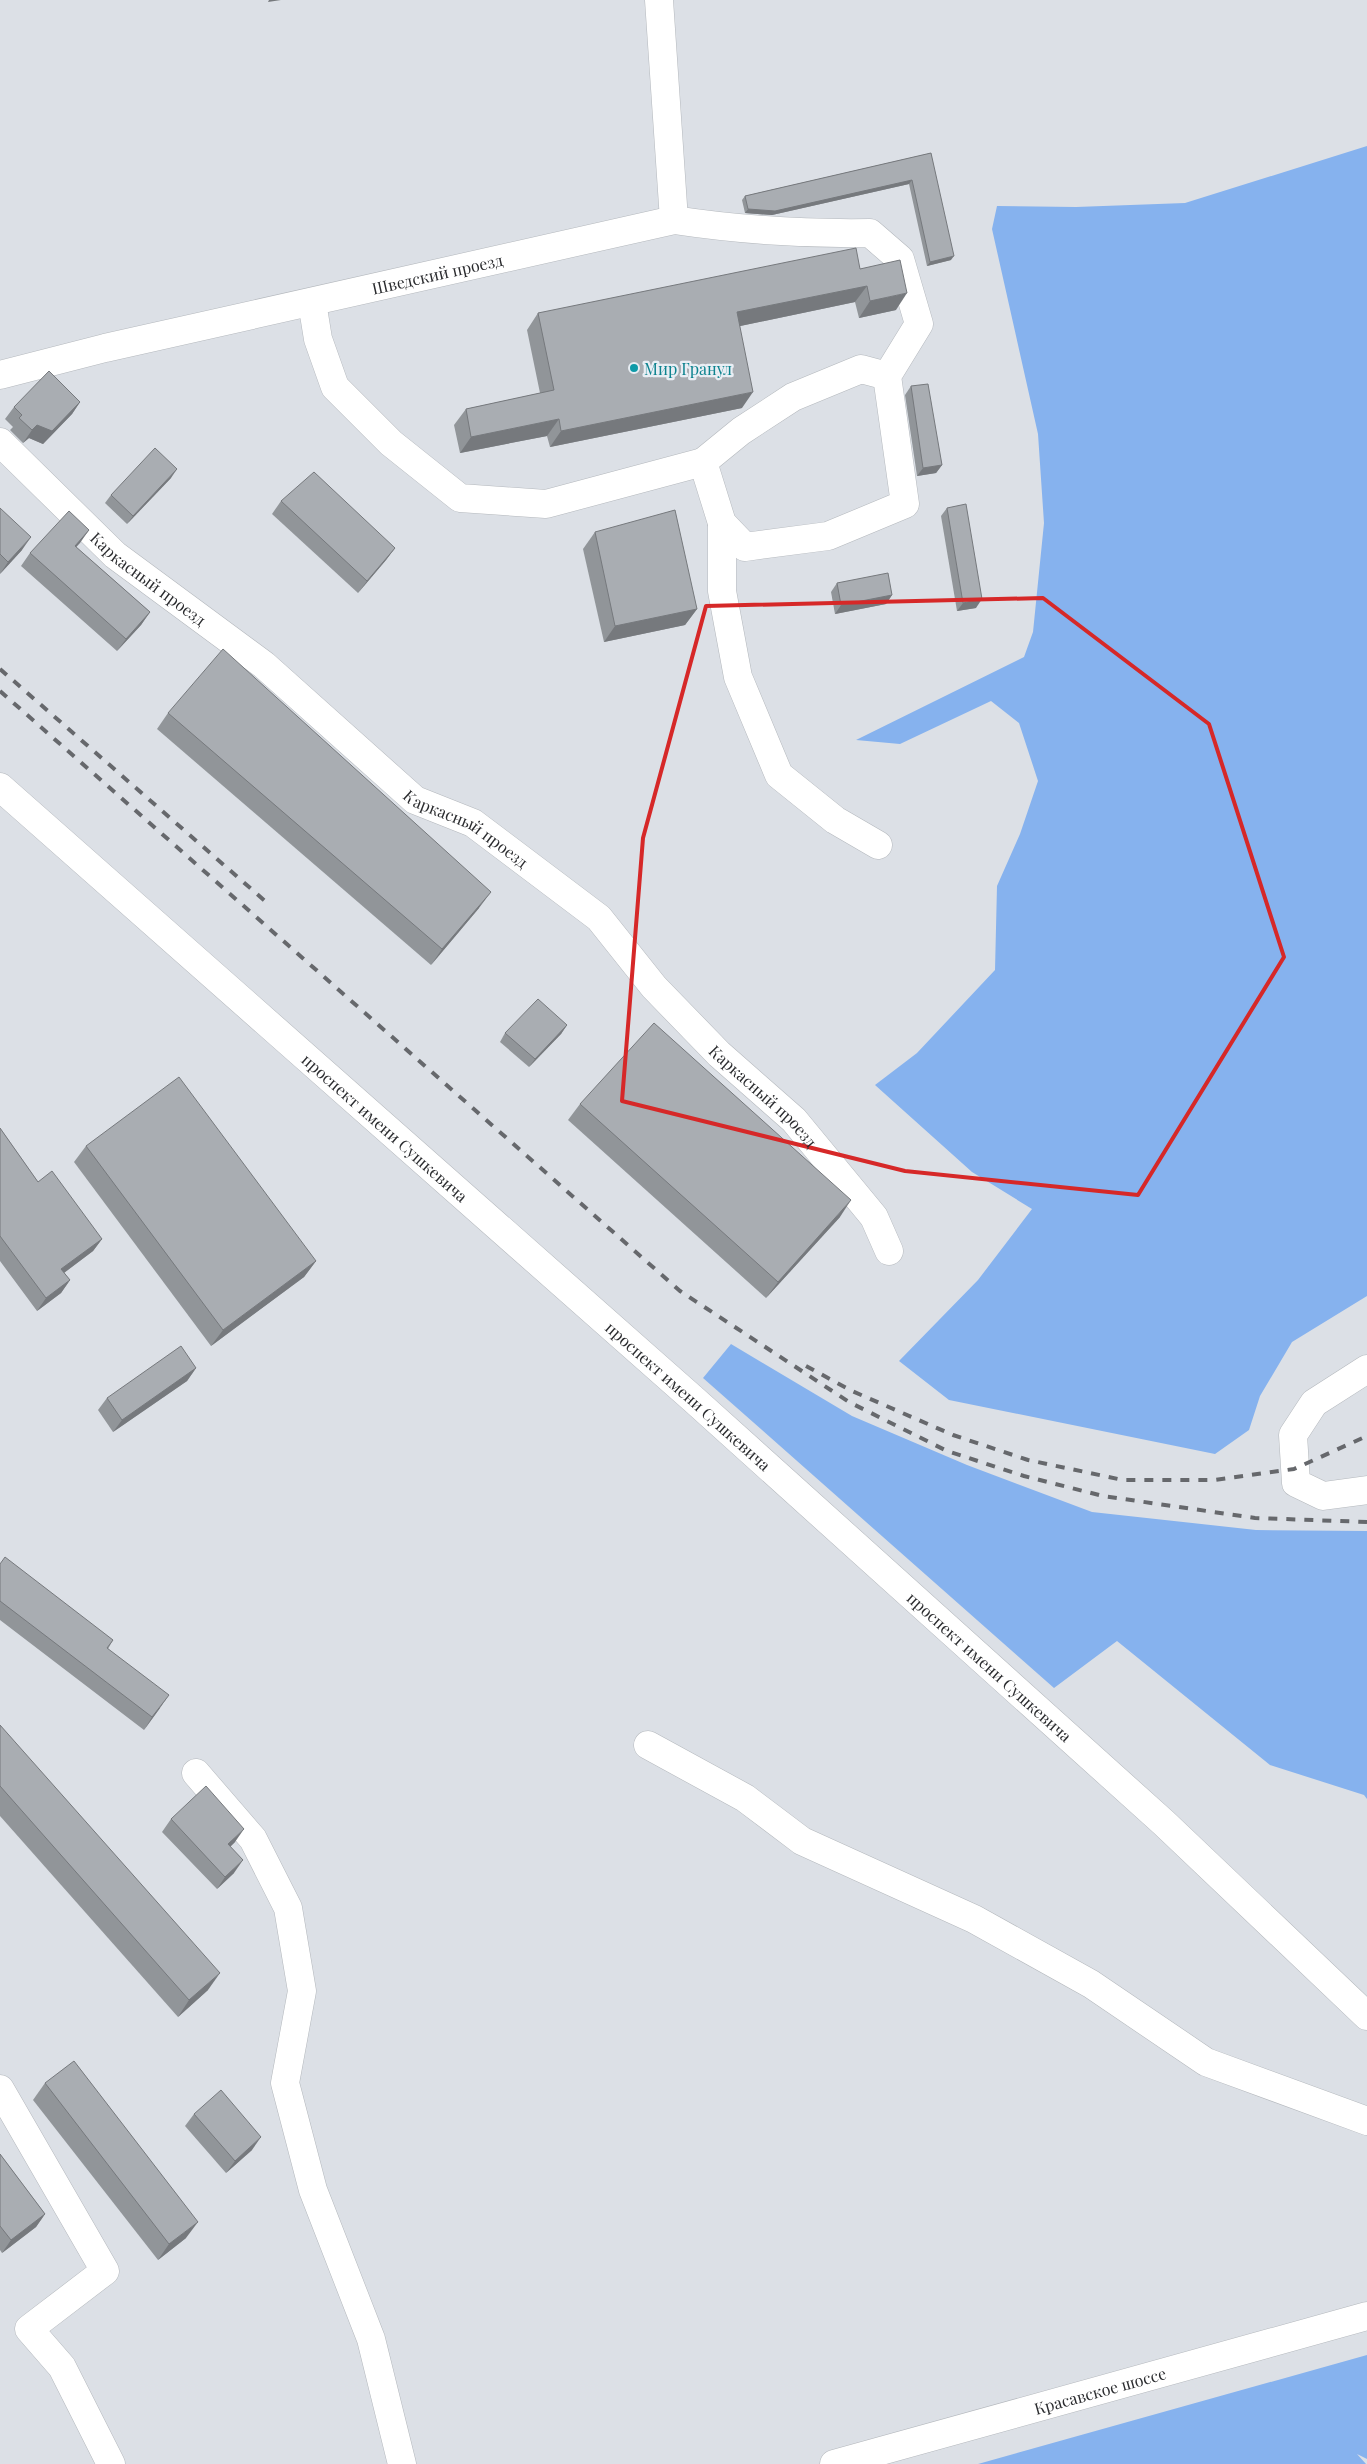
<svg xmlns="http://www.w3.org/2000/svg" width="1367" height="2464" font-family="'Playfair Display',serif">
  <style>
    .green { fill: #86b2ee }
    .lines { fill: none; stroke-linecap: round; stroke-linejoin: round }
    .minor-casing { stroke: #b4b8bd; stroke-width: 29 }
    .minor { stroke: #fff; stroke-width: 28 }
    .rail { stroke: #66686c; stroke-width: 4; stroke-dasharray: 9 9; stroke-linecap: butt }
    .wall { fill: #919599 }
    .shaded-wall { fill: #76797d }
    .building { fill: #a9adb2; stroke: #76797d }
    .marked { fill: none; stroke: #d62828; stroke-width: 4; stroke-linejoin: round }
    .culture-dot { fill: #0f9aa8; stroke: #e9eef4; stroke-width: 2 }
    .labels { text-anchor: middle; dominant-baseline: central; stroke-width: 4.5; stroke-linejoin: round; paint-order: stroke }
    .street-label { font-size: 16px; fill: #2b2c2f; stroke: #e9eef4 }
    .culture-label { font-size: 16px; fill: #0d838f; stroke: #e9eef4; text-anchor: start }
  </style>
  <rect width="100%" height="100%" fill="#dce0e6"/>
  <g class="green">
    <polygon points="1367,146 1367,1296 1292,1342 1260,1396 1249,1430 1215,1454 949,1400 899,1361 978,1280 1032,1209 972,1172 875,1085 917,1053 995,970 997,886 1020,834 1038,781 1019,723 991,701 900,744 856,740 1024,657 1033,632 1044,523 1038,434 992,229 997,206 1076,207 1185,203"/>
    <polygon points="731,1344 852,1416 967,1465 1092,1512 1256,1530 1367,1531 1367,1799 1364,1795 1270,1765 1117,1641 1054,1688 703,1378"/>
    <polygon points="1367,2355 1367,2459 1357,2454 1366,2464 978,2464"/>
  </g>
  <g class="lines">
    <defs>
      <g id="minor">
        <path d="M312,302L318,339L335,387L391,443L460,498L546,504L703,462L722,523L745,547L828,536L905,504L887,376L919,324L900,259L870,233C804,234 740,230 674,220"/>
        <path id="s1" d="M0,375L105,348L674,220L659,0"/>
        <path id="s2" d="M0,442L115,555L264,665L415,800L473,823L599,918L654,987L719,1054L794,1120L874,1217L889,1251"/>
        <polyline points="703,462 741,431 793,397 861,369 887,376"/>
        <polyline points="722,523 722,591 738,677 779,775 835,820 878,845"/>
        <path id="s3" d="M0,787L692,1398L1164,1823L1367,2016"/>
        <polyline points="1367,1369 1314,1403 1293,1435 1296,1483 1323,1496 1367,1490"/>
        <polyline points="648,1745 745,1798 802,1841 974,1919 1091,1984 1206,2062 1367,2121"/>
        <polyline points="196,1773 253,1839 288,1908 302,1991 285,2083 313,2190 371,2339 402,2464"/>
        <polyline points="0,2089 105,2271 29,2329 62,2367 111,2464"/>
        <path id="s4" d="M834,2464L1367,2316"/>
      </g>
    </defs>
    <use href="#minor" class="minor-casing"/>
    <use href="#minor" class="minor"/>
    <g class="rail">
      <polyline points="0,669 265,901"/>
      <polyline points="0,691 680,1291 849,1402 947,1451 1024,1476 1103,1496 1255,1518 1367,1522"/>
      <polyline points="806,1366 852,1391 953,1435 1028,1460 1123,1480 1214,1480 1294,1469 1367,1436"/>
    </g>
  </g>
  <g class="wall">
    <polygon points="931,153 951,260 927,266 909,184 772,215 745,213 742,200 745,196"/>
    <polygon points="860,269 896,310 859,318 855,302 740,326 742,408 550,447 547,436 460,453 454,425 466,409 540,393 527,330 538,313"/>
    <polygon points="911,386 942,465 936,473 917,476 905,395"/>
    <polygon points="80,402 72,414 43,444 29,438 23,443 10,430 13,427 5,419 14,407"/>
    <polygon points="171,478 127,524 105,503 111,495"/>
    <polygon points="281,501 395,548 386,560 358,593 272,514"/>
    <polygon points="0,508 22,550 0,574"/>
    <polygon points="947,508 976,608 957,611 941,516"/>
    <polygon points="89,530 76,547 150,612 141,625 117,651 21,566 30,553"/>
    <polygon points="595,532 697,609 685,625 604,642 583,549"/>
    <polygon points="837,583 892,595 886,604 835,614 831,592"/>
    <polygon points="168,713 479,908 431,965 157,729"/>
    <polygon points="567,1025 561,1034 529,1067 500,1042 505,1033"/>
    <polygon points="580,1104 840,1217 766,1298 568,1120"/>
    <polygon points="0,1128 38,1182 102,1239 93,1251 64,1273 70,1280 61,1293 37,1311 0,1261"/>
    <polygon points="86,1146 316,1261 304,1277 211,1346 74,1162"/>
    <polygon points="196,1368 187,1381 113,1432 98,1410 107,1398"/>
    <polygon points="0,1564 113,1640 108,1649 160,1708 144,1730 0,1620"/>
    <polygon points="0,1725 208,1990 178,2017 0,1816"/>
    <polygon points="171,1819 235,1842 230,1847 234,1873 217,1889 162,1832"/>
    <polygon points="45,2083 186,2238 158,2260 33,2100"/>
    <polygon points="194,2114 252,2150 226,2173 185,2126"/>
    <polygon points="0,2154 45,2214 36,2227 2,2253 0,2250"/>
  </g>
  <g class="shaded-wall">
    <polygon points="269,0 281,0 268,2"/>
    <polygon points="912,180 909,184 772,215 745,213 748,209"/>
    <polygon points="954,256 951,260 927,266 930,262"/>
    <polygon points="867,286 855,302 726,329 737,312"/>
    <polygon points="907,293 896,310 859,318 870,301"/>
    <polygon points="753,392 742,408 550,447 561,431"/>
    <polygon points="80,402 72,414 43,444 29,438 23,443 32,430 37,425"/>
    <polygon points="559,419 547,436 460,453 471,437"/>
    <polygon points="942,465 936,473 917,476 923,468"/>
    <polygon points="177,469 171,478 127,524 133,516"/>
    <polygon points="89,530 80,543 66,558 75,546"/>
    <polygon points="31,537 22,550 0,574 8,562"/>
    <polygon points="395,548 386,560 358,593 367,581"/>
    <polygon points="892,595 886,604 835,614 841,605"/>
    <polygon points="982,599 976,608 957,611 963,603"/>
    <polygon points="697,609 685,625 604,642 615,626"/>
    <polygon points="150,612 141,625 117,651 126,639"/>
    <polygon points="491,892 479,908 431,965 442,949"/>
    <polygon points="567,1025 561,1034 529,1067 535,1059"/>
    <polygon points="851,1200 840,1217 766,1298 778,1282"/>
    <polygon points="102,1239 93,1251 53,1281 61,1269"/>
    <polygon points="316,1261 304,1277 211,1346 223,1330"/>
    <polygon points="70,1280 61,1293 37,1311 46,1298"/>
    <polygon points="196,1368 187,1381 113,1432 122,1420"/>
    <polygon points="169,1695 160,1708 144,1730 152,1717"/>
    <polygon points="244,1829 235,1842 219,1857 228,1844"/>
    <polygon points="243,1860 234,1873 217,1889 225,1877"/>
    <polygon points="220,1973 208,1990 178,2017 189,2000"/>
    <polygon points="261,2137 252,2150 226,2173 235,2161"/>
    <polygon points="45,2214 36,2227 2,2253 11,2240"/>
    <polygon points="198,2222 186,2238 158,2260 169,2244"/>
  </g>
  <g class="building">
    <polygon points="931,153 954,256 930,262 912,180 775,211 748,209 745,196"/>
    <polygon points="856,248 860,269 900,260 907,293 870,301 867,286 737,312 753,392 561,431 559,419 471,437 466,409 554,390 538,313"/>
    <polygon points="49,371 80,402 52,431 37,425 32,430 19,418 22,415 14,407"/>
    <polygon points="928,384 942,465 923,468 911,386"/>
    <polygon points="155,448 177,469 133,516 111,495"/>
    <polygon points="314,472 395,548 367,581 281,501"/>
    <polygon points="966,504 982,599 963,603 947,508"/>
    <polygon points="0,508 31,537 8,562 0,554"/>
    <polygon points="675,510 697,609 615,626 595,532"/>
    <polygon points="69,511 89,530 75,546 150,612 126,639 30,553"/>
    <polygon points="888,573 892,595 841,605 837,583"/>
    <polygon points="223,649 491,892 442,949 168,713"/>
    <polygon points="538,999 567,1025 535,1059 505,1033"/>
    <polygon points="654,1023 851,1200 778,1282 580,1104"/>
    <polygon points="179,1077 316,1261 223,1330 86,1146"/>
    <polygon points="0,1128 38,1182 52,1171 102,1239 61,1269 70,1280 46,1298 0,1236"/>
    <polygon points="181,1346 196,1368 122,1420 107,1398"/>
    <polygon points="5,1557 113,1640 107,1648 169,1695 152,1717 0,1601 0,1564"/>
    <polygon points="0,1725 220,1973 189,2000 0,1786"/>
    <polygon points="206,1786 244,1829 228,1844 243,1860 225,1877 171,1819"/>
    <polygon points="74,2061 198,2222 169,2244 45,2083"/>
    <polygon points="221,2090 261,2137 235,2161 194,2114"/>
    <polygon points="0,2154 45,2214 11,2240 0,2226"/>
  </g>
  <path class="marked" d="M1043,598L1209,724L1284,957L1138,1195L905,1171L622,1101L643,838L706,606Z"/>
  <circle class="culture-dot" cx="634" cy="368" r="5"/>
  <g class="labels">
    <g class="street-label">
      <text stroke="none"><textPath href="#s1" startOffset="449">Шведский проезд</textPath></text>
      <text stroke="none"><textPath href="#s2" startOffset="202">Каркасный проезд</textPath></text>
      <text stroke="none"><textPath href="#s2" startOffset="608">Каркасный проезд</textPath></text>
      <text stroke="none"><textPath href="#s2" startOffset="1012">Каркасный проезд</textPath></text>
      <text stroke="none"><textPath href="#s3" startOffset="514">проспект имени Сушкевича</textPath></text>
      <text stroke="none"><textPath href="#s3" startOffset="919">проспект имени Сушкевича</textPath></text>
      <text stroke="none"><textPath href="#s3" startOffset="1324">проспект имени Сушкевича</textPath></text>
      <text stroke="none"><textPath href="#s4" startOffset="276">Красавское шоссе</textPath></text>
    </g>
    <g class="culture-label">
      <text x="644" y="368">Мир Гранул</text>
    </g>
  </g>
</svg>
